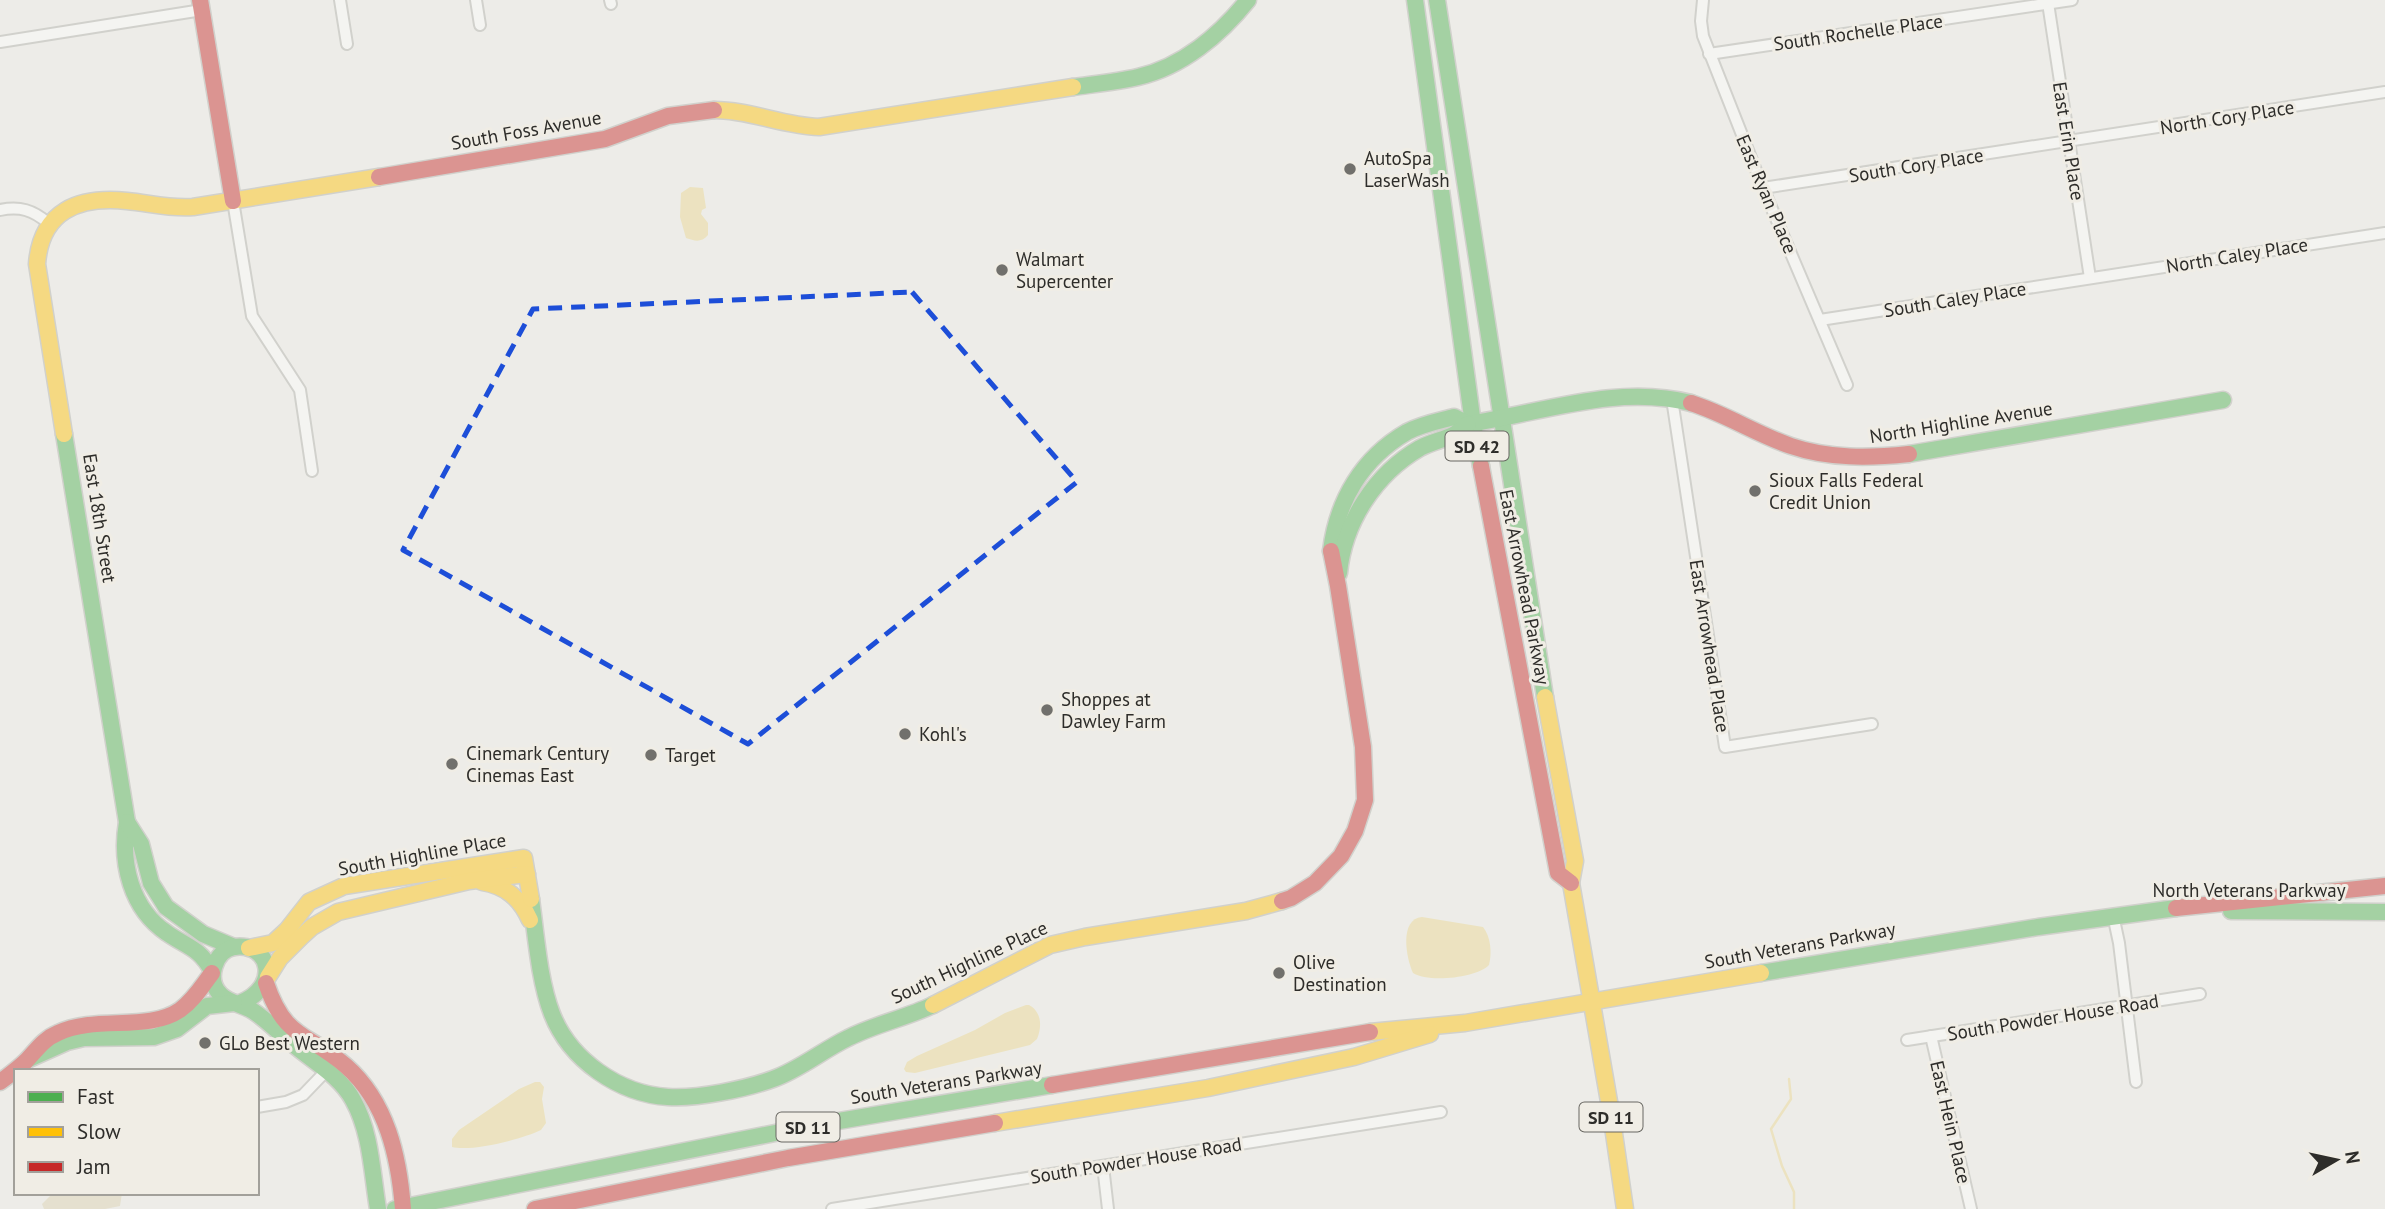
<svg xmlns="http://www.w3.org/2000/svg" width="2385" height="1209" font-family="'PT Sans',sans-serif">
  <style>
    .green { fill: #dbd1b2 }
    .water { fill: #ead690 }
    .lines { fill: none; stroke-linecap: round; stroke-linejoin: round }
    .stream { stroke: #ead690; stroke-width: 2.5 }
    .street-casing { stroke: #b0afac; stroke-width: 14 }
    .fast-casing { stroke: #b0afac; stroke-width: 19 }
    .slow-casing { stroke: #b0afac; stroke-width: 19 }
    .jam-casing { stroke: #b0afac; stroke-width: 19 }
    .street { stroke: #fcfcfc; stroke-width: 10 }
    .fast { stroke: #4caf50; stroke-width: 16 }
    .slow { stroke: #ffc107; stroke-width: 16 }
    .jam { stroke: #c62828; stroke-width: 16 }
    .marked { fill: none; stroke: #1d4ed8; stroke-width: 5; stroke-dasharray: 14 9; stroke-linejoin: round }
    .poi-dot { fill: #71706c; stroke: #f0ede5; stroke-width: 2.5 }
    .labels { text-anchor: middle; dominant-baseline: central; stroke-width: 6; stroke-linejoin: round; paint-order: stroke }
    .shield { fill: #f0ede5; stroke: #686762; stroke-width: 2 }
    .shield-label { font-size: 18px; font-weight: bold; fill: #2e2d2a }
    .street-label { font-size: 19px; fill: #2e2d2a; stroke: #f0ede5 }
    .poi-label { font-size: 19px; fill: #2e2d2a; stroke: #f0ede5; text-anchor: start }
  </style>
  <rect width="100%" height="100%" fill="#edece8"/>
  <polygon class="green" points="53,1193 122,1193 120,1206 105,1209 44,1209 42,1204"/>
  <g class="water">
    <path d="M690,187L703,188L706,208L702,210L701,214L708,223V235C701,243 695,241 686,238L680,217L681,193Z"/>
    <path d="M1422,917L1483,927C1491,937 1492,953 1489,965C1477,978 1428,983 1413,973C1406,958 1399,919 1422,917Z"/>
    <path d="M1026,1005H1029C1042,1012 1042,1027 1037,1039L1030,1045L915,1073L906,1072L904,1069L907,1062L917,1056L975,1030L1005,1013Z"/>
    <path d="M535,1082H540L544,1087L542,1099L546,1123L541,1130C523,1139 471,1152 452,1147V1139L459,1130L519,1089Z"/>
  </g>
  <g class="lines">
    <polyline class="stream" points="1789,1079 1791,1099 1771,1129 1782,1166 1794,1192 1794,1209"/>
    <defs>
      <g id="street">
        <polyline points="340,0 347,44"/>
        <polyline points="476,0 480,25"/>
        <polyline points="610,0 611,4"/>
        <polyline points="1703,0 1701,21 1703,36 1763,188 1847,385"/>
        <polyline points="2048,3 2090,278"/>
        <polyline points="0,42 202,10"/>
        <polyline points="1709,54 2072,0"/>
        <polyline points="1763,188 2385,92"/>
        <polyline points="233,201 252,316 300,390 312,471"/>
        <path d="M0,210C20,206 33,210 48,223"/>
        <polyline points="1820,320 2385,233"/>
        <polyline points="1672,399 1725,747 1872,724"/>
        <polyline points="2113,915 2119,943 2136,1082"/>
        <polyline points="1931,1036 1971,1209"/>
        <polyline points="1907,1040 2200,994"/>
        <polyline points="257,1107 286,1102 303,1095 327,1070"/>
        <polyline points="1103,1166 1108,1209"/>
        <polyline points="832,1209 1441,1112"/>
      </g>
      <g id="fast">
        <polyline points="1415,0 1473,424 1481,466"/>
        <polyline points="1437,0 1545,697"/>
        <path d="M1073,87C1095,84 1117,82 1138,77C1182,67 1220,35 1248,0"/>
        <path d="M64,434L127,822C120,863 131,909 167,933C187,947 200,948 212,971"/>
        <polyline points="1909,454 2223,400"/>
        <path d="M1331,551C1337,501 1362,458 1407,432C1422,424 1439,421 1454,417L1468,424C1541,413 1617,384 1691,403"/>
        <path d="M1339,573C1344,522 1375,474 1420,448C1437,439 1454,439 1468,424"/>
        <polyline points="127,822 141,844 151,883 166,907 203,934 234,947"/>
        <path d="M531,899C536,935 539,980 552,1014C570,1060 619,1094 668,1097C697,1099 746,1089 773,1079C799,1070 823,1050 848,1038C875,1024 906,1018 933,1005"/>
        <polyline points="2231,911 2385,912"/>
        <polyline points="1761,973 2038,927 2176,908"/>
        <path d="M240,1003C281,987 271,942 234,947C214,951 206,980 220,994C228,1003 242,1004 253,1011C268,1021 280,1034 294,1045C314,1062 340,1076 353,1100C371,1132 372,1173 378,1209"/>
        <polyline points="29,1059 67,1042 84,1038 154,1037 177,1029 207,1006 234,1003"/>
        <polyline points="395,1209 815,1125 1052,1085"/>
      </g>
      <g id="slow">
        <path d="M714,110C750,110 783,126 819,127L1073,87"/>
        <path d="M64,434L37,264C41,211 78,196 127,201C149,203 170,209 193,207L379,177"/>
        <polyline points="1545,697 1575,861 1571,883 1611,1113 1625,1209"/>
        <path d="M482,882C506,886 520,898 530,920"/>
        <polyline points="249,948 273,943 287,930 309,902 344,886 524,858 531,899"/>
        <polyline points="268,977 280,958 301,937 312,927 338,912 469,881 527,874"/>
        <polyline points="933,1005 1050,945 1085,937 1246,911 1282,901"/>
        <polyline points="1370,1032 1465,1023 1761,973"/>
        <polyline points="995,1123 1208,1088 1354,1057 1430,1034"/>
      </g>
      <g id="jam">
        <polyline points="200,0 233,201"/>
        <polyline points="379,177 605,139 668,116 714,110"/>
        <path d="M1691,403C1726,414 1756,434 1791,446C1829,459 1870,458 1909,454"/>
        <polyline points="1481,466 1558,873 1571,883"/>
        <polyline points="1282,901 1291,898 1315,883 1341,856 1355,831 1365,800 1363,747 1338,586 1331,551"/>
        <polyline points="2176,908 2385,886"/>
        <path d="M266,983C285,1040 307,1032 346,1066C387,1102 399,1157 403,1209"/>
        <path d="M0,1082C9,1075 18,1069 26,1061C36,1051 43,1039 58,1033C96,1015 148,1032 180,1010C194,1000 202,986 212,973"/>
        <polyline points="1052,1085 1370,1032"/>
        <polyline points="535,1209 788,1158 995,1123"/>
      </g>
    </defs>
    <use href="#street" class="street-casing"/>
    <use href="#fast" class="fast-casing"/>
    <use href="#slow" class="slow-casing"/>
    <use href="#jam" class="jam-casing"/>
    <use href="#street" class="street"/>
    <use href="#fast" class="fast"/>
    <use href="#slow" class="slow"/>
    <use href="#jam" class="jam"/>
  </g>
  <path d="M0 0H2385V1209H0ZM912,292L1077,482L748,744L403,550L533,309Z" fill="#edece8" fill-opacity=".55" fill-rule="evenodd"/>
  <path class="marked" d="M912,292L1077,482L748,744L403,550L533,309Z"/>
  <g class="poi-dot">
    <circle cx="1350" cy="169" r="7"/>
    <circle cx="1002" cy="270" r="7"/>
    <circle cx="1755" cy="491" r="7"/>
    <circle cx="1047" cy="710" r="7"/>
    <circle cx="905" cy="734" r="7"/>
    <circle cx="651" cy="755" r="7"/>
    <circle cx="452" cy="764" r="7"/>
    <circle cx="1279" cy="973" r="7"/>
    <circle cx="205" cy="1043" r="7"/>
  </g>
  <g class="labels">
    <g class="shield">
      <rect x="1445.5" y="431.5" width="63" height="29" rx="5"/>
      <rect x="1579.5" y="1102.5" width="63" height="29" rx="5"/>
      <rect x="776.5" y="1112.5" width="63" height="29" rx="5"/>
    </g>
    <g class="shield-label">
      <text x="1477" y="446">SD 42</text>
      <text x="1611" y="1117">SD 11</text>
      <text x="808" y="1127">SD 11</text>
    </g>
    <g class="street-label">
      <text transform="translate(1858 32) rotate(-8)">South Rochelle Place</text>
      <text transform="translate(2227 117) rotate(-9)">North Cory Place</text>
      <text transform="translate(526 130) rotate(-10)">South Foss Avenue</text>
      <text transform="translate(2069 141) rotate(81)">East Erin Place</text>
      <text transform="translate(1916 165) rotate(-9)">South Cory Place</text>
      <text transform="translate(1767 194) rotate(67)">East Ryan Place</text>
      <text transform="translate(2237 255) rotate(-9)">North Caley Place</text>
      <text transform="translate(1955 299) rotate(-9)">South Caley Place</text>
      <text transform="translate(1961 422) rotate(-9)">North Highline Avenue</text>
      <text transform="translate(100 518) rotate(81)">East 18th Street</text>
      <text transform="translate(1525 587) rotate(79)">East Arrowhead Parkway</text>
      <text transform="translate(1710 646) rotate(81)">East Arrowhead Place</text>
      <text transform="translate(422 854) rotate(-10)">South Highline Place</text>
      <text x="2249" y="890">North Veterans Parkway</text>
      <text transform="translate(1800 945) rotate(-10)">South Veterans Parkway</text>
      <text transform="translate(969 962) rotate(-25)">South Highline Place</text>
      <text transform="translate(2053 1017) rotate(-9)">South Powder House Road</text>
      <text transform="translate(946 1082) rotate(-9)">South Veterans Parkway</text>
      <text transform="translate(1951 1122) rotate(77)">East Hein Place</text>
      <text transform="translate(1136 1160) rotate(-9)">South Powder House Road</text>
    </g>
    <g class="poi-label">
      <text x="1364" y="158">AutoSpa<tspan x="1364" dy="22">LaserWash</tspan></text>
      <text x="1016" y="259">Walmart<tspan x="1016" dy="22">Supercenter</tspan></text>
      <text x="1769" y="480">Sioux Falls Federal<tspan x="1769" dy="22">Credit Union</tspan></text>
      <text x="1061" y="699">Shoppes at<tspan x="1061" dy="22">Dawley Farm</tspan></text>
      <text x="919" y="734">Kohl's</text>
      <text x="466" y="753">Cinemark Century<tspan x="466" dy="22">Cinemas East</tspan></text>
      <text x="665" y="755">Target</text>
      <text x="1293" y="962">Olive<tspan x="1293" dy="22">Destination</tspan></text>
      <text x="219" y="1043">GLo Best Western</text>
    </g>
  </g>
  <rect x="14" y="1069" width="245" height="126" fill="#f0ede5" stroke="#a2a09a" stroke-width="2"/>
  <rect x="28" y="1092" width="35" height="10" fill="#4caf50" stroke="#a2a09a" stroke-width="2"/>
  <text x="77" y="1104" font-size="21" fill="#2e2d2a">Fast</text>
  <rect x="28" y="1127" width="35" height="10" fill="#ffc107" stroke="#a2a09a" stroke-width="2"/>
  <text x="77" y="1139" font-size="21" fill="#2e2d2a">Slow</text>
  <rect x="28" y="1162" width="35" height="10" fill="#c62828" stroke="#a2a09a" stroke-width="2"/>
  <text x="77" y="1174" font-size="21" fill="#2e2d2a">Jam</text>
  <g transform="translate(2336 1160) rotate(81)" stroke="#f0ede5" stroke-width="5" paint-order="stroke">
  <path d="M0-5L12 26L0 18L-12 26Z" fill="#2e2d2a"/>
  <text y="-10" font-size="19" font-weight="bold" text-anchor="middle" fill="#2e2d2a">N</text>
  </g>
</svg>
